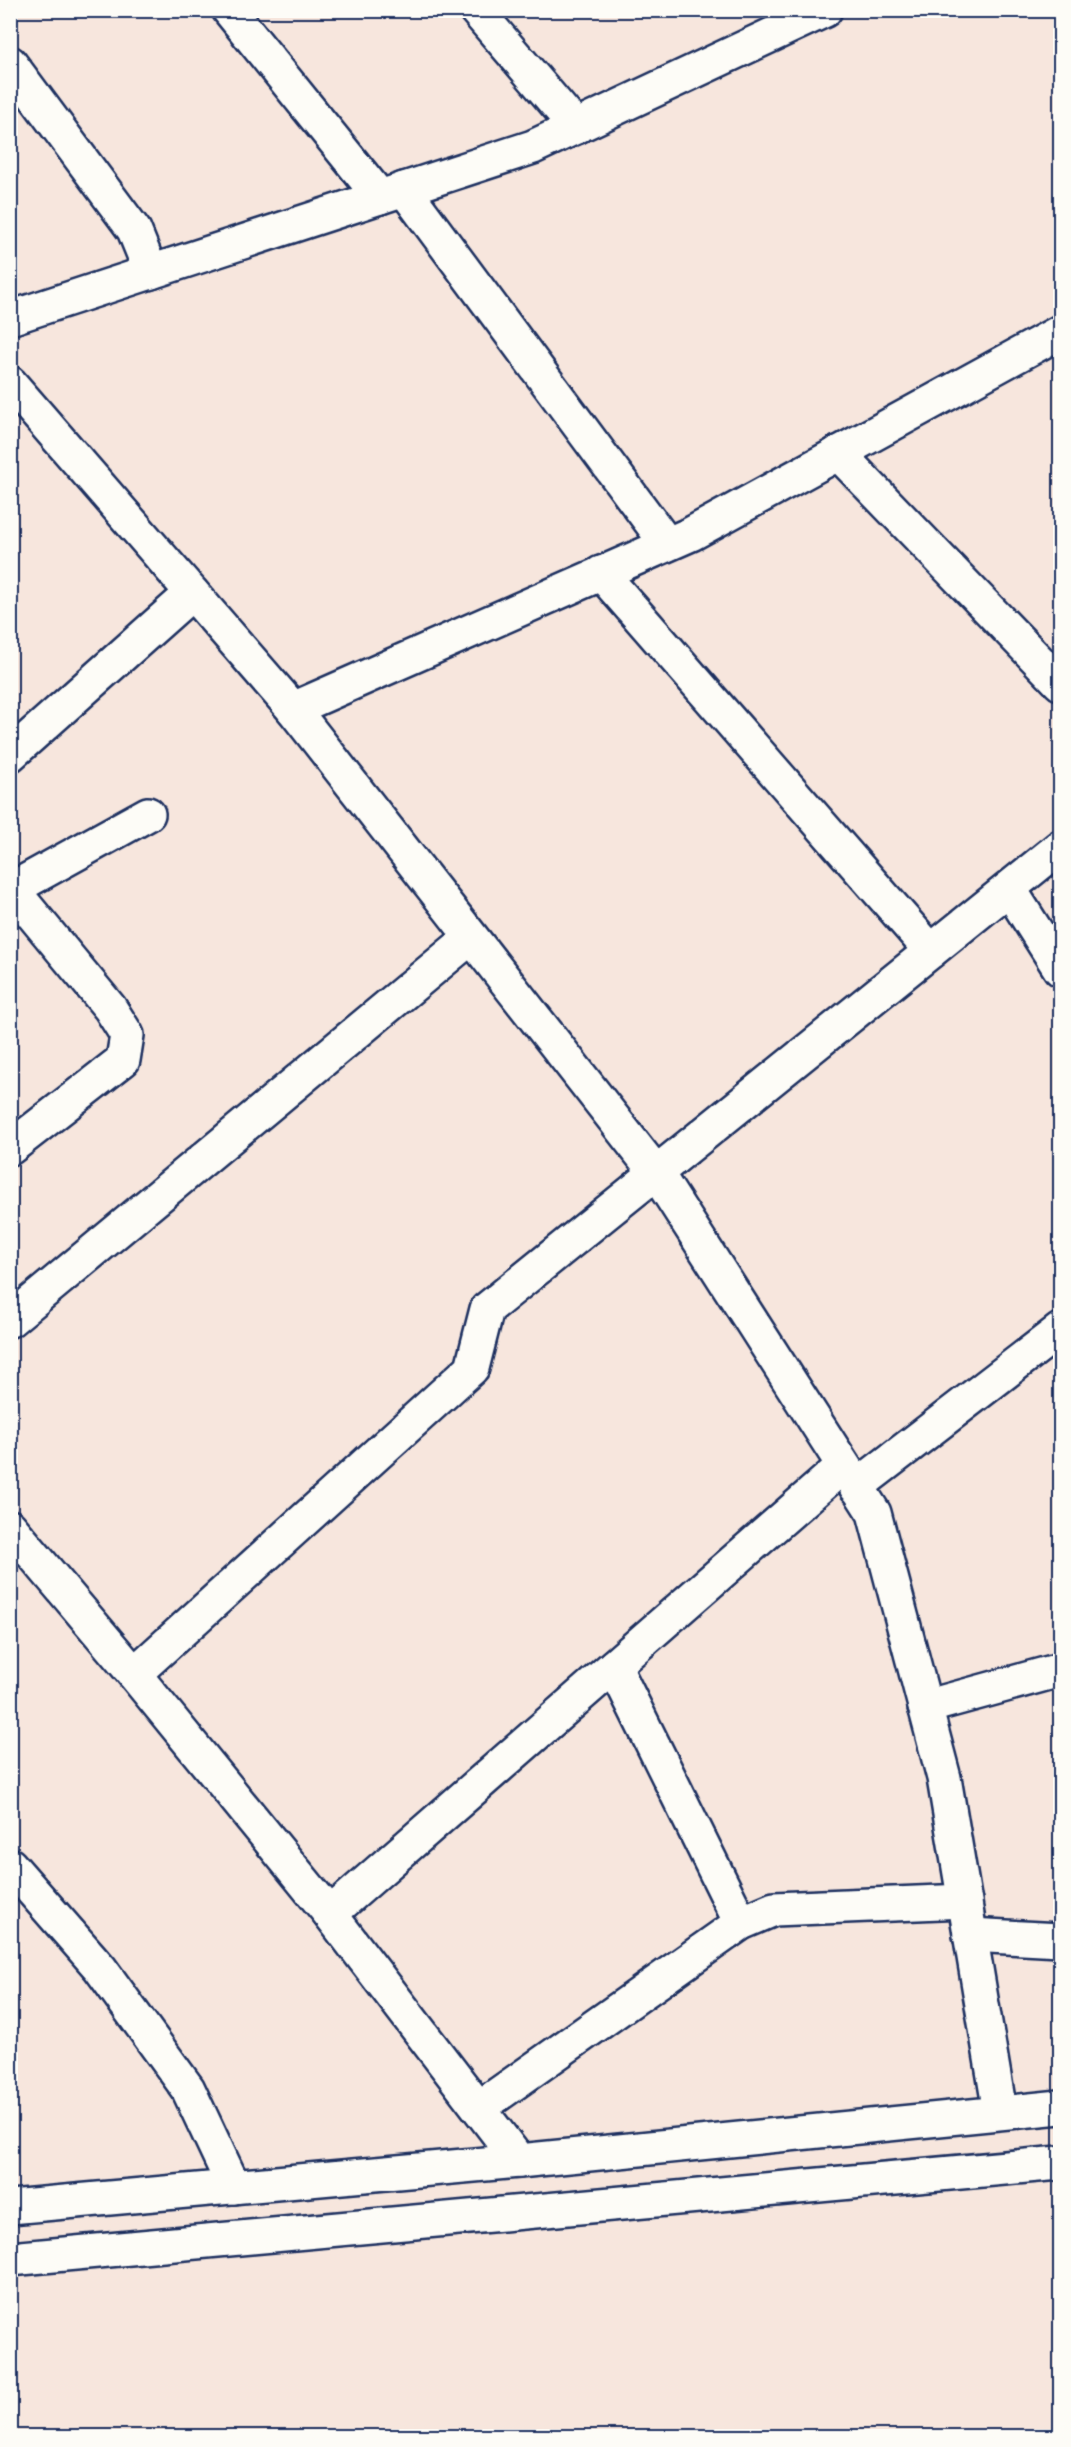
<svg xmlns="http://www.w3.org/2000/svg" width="1071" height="2447" font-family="Caveat,sans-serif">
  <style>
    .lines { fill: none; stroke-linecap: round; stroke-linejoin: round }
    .minor-casing { stroke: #1b2f5e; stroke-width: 38 }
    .minor { stroke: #fdfcf7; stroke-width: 33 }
  </style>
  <rect width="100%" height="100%" fill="#f7e6dd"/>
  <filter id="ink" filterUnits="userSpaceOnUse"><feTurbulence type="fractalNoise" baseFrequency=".0167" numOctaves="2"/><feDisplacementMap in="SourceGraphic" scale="12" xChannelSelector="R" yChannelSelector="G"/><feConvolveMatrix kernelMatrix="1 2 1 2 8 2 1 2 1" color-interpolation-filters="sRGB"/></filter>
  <g filter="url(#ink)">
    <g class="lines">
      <defs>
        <g id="minor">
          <polyline points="229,10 380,197"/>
          <polyline points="476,10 576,127"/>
          <polyline points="10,63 134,230 151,272"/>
          <polyline points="404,189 667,544"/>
          <polyline points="10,318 533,147 825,10"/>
          <polyline points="10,383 293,709 657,1174 874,1513 944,1778 1000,2112"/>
          <polyline points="838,453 1060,683"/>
          <polyline points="601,573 931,951"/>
          <polyline points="293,709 691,534 1060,332"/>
          <polyline points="10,755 192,593"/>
          <polyline points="10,887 110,1008 127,1035 123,1060 10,1148"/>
          <polyline points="12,889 148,814"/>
          <polyline points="1010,890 1060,969"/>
          <polyline points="10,1320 470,938"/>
          <polyline points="856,1487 1060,1330"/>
          <polyline points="10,1527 134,1674 330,1914 519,2161"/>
          <polyline points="614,1666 741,1923"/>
          <polyline points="134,1674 472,1368 487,1309 1060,847"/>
          <polyline points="925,1707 1060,1670"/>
          <polyline points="10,1865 100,1968 188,2089 234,2187"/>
          <polyline points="330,1914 843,1466"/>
          <polyline points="970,1935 1060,1940"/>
          <polyline points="479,2108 741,1923 774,1909 965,1901"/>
          <polyline points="10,2207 519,2161 1060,2107"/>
          <polyline points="10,2259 1060,2163"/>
        </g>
      </defs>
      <use href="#minor" class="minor-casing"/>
      <use href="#minor" class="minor"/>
    </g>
  </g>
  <rect width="1071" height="2447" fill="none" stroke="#fdfcf7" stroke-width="36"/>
  <rect x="18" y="18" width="1035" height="2411" fill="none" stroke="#1b2f5e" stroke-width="2" filter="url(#ink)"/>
</svg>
